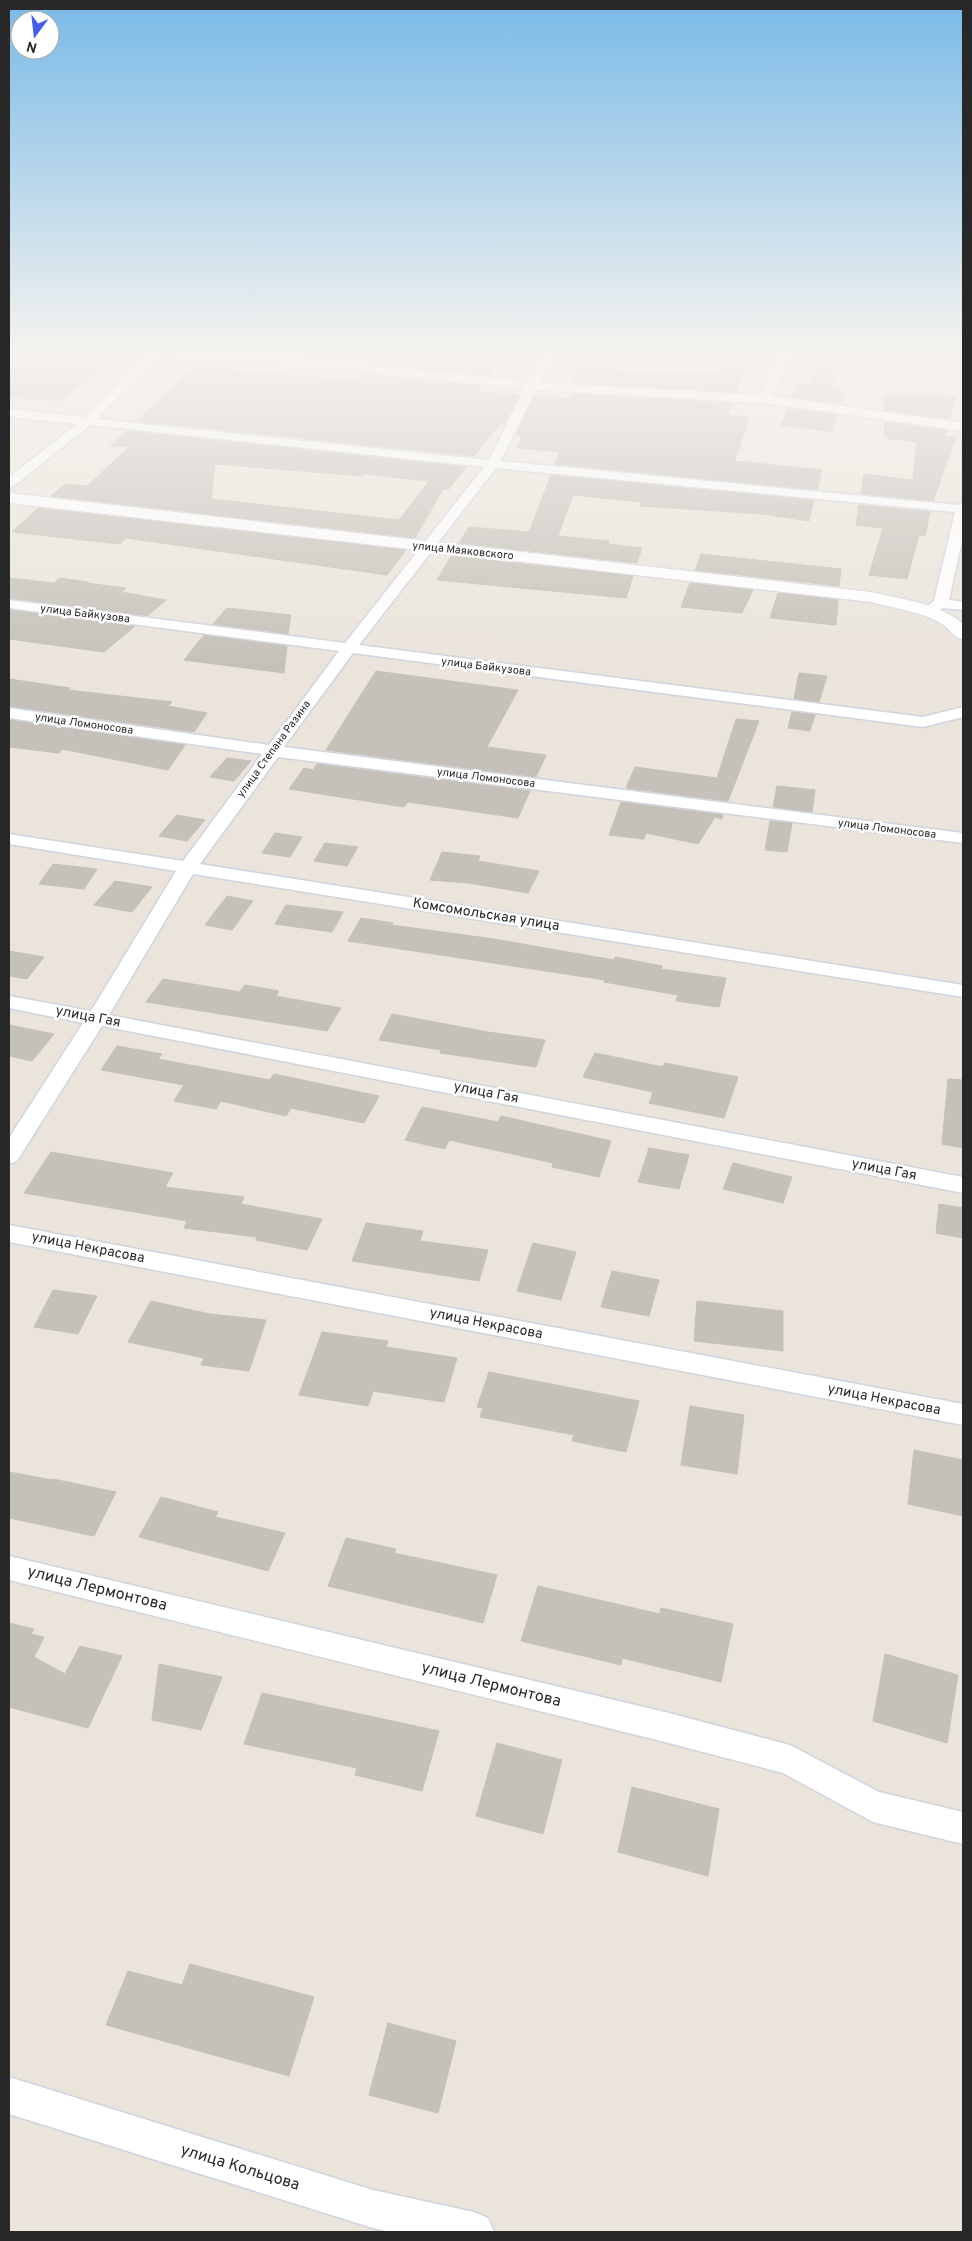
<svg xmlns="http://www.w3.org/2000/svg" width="972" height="2241" font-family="Overpass,sans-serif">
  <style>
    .building { fill: #c5c1ba; stroke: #c5c0b5; fill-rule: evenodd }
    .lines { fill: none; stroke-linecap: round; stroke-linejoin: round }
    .street-casing { stroke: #d0d3e0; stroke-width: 3 }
    .secondary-casing { stroke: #d0d3e0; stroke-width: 2 }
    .street { fill: #fff; fill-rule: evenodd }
    .secondary { fill: #fff; fill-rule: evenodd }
    .labels { text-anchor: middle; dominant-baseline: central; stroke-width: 5; stroke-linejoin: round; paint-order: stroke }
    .far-street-label { font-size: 11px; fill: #282828; stroke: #fff }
    .street-label { font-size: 14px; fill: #282828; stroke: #fff }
    .near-street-label { font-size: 16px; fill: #282828; stroke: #fff }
  </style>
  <rect width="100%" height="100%" fill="#eae4db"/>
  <g class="building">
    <polygon points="9,352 93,356 92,357 116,360 59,401 9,397"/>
    <polygon points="384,352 420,352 502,358 489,376 374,364"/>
    <polygon points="584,352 612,352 602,369 679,375 680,373 719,375 727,356 748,358 736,392 574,383 578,361"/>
    <polygon points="824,352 845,354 830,390 844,391 840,404 792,397 798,383 809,384"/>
    <polygon points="194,367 359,381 365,374 481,386 477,391 519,395 504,425 501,423 474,456 137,421"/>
    <polygon points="572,394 732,403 727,415 749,417 735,461 822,470 817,490 555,464 560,452 516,448 522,438 516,433 534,396 572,398"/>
    <polygon points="884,394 923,396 924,394 955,397 949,419 884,410"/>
    <polygon points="788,408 837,415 832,432 781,425"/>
    <polygon points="884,422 946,430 944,436 956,437 933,501 861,494 864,474 913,480 917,442 885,438"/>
    <path d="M127,431L466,467L449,489H443L415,538L51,496L65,484L87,486L129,447L110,446ZM215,464L362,476L363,474L429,481L399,520L211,499Z"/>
    <polygon points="551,475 814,500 809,521 762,514 640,506 641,502 573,495 558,536 609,541 608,544 642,548 637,563 459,543 469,527 529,532"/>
    <polygon points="859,505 930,512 925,536 919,535 907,579 869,575 883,528 856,525"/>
    <polygon points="38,508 406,550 387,575 126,538 120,544 12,532"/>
    <polygon points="701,554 841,569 839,586 695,570"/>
    <polygon points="451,556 633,576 626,598 437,580"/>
    <polygon points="9,578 54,583 60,578 88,582 86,583 126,588 121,592 166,600 147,616 9,598"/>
    <polygon points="690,583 753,590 742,613 681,607"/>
    <polygon points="778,593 838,600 836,625 770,618"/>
    <polygon points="227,608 291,615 288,634 213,624"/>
    <polygon points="9,610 135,626 104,652 9,639"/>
    <polygon points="204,635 287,646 284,673 184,660"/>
    <polygon points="376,671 518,690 487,747 546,755 536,777 326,750"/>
    <polygon points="799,673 827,676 819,702 794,699"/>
    <polygon points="9,679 70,688 68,690 172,702 168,706 207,713 194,732 9,706"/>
    <polygon points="792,712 815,715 810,731 788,728"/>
    <polygon points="736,719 759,721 728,801 626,788 635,767 717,778"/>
    <polygon points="9,720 185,745 168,770 62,749 59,753 9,747"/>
    <polygon points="227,758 251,761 234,781 210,777"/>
    <polygon points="317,764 530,791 518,818 408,802 404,807 289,789 304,768 313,770"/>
    <polygon points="777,786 815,790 812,812 773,807"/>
    <polygon points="621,802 723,815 722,819 715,817 698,844 646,833 644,839 609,835"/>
    <polygon points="177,815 205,820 187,841 159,836"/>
    <polygon points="770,821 792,823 787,852 765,850"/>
    <polygon points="275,833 302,837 290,857 262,853"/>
    <polygon points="325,843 358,847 347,866 314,861"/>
    <polygon points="442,852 480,856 478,861 539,871 528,893 469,883 430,880"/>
    <polygon points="53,864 97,869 84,889 39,884"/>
    <polygon points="115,881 152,887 132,912 94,905"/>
    <polygon points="227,896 253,901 232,930 205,925"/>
    <polygon points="286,905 343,912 332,932 275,924"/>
    <polygon points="361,918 393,923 391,925 494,939 614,960 615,957 662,966 661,969 726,978 719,1007 676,1001 678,995 604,982 605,980 348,941"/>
    <polygon points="9,951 44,957 27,979 9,976"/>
    <polygon points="163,979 240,992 245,985 279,991 276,996 341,1008 327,1031 146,1002"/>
    <polygon points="392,1014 488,1032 545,1040 536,1067 440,1053 441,1050 379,1040"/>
    <polygon points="9,1025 54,1034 32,1061 9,1056"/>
    <polygon points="117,1046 162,1054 158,1059 270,1080 274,1074 379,1096 364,1123 291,1108 286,1116 221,1101 216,1109 174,1101 184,1085 101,1070"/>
    <polygon points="595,1053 663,1067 665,1063 738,1077 724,1118 649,1103 653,1092 583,1077"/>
    <polygon points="948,1079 963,1080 963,1148 942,1144"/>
    <polygon points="422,1107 498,1122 501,1116 611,1141 599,1177 552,1167 553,1163 449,1140 445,1149 405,1140"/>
    <polygon points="649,1148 689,1155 679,1189 638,1182"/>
    <polygon points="51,1152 173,1173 165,1187 244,1197 241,1204 322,1219 307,1250 256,1240 257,1237 184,1228 187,1221 24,1193"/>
    <polygon points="733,1163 792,1177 783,1203 723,1189"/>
    <polygon points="939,1204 963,1208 963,1238 936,1233"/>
    <polygon points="366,1223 423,1231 420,1241 488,1250 479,1281 352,1261"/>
    <polygon points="533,1243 576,1252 561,1300 517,1291"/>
    <polygon points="612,1271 659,1280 649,1316 601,1307"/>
    <polygon points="53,1290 97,1296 78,1334 34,1327"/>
    <polygon points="151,1301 210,1314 266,1320 249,1371 201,1365 204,1358 128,1342"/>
    <polygon points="697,1301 783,1311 783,1351 694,1341"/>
    <polygon points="322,1332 388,1341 386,1347 457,1358 444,1402 373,1391 368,1406 299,1395"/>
    <polygon points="489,1372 639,1401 626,1452 572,1441 574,1435 480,1417 483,1408 477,1407"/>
    <polygon points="690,1406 744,1415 737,1474 681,1465"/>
    <polygon points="914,1450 963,1460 963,1516 908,1504"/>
    <polygon points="9,1472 52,1480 53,1479 116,1492 94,1536 9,1518"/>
    <polygon points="161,1497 218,1512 215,1517 285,1533 268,1571 139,1537"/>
    <polygon points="346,1538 396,1549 394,1553 497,1575 483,1623 328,1586"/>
    <polygon points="538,1586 660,1614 661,1608 733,1624 721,1682 622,1658 621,1665 521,1641"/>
    <polygon points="9,1623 34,1629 31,1634 44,1637 34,1657 65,1674 80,1646 122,1656 88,1728 9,1707"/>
    <polygon points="885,1654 958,1675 947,1743 873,1721"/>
    <polygon points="159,1664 222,1677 201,1730 152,1720"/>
    <polygon points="262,1693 439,1731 422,1791 355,1775 357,1768 244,1744"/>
    <polygon points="497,1743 562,1760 543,1834 476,1816"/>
    <polygon points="632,1787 719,1809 708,1876 618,1852"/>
    <polygon points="190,1964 314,1997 289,2076 106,2025 128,1971 182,1985"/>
    <polygon points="388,2023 456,2041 438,2113 369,2095"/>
  </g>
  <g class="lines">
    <defs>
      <g id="street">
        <path d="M151,352C277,352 402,369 528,382L546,352H556L539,383L761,395L782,352H792L772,396L963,423V431L765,403L535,390L501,461L958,505L963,503V536L949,600L963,602V610L943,608L934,613H924L922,610L934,601L955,512L496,468L359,645L923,717L963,707V717L923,727L353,653L284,747L963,833V843L278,757L200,864L963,985V997L193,874L109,1015L963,1177V1193L102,1026L17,1161L9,1164V1138L83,1023L9,1008V996L91,1011L176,871L9,844V834L183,861L262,754L9,718V708L269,745L339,651L9,608V600L345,643L484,467L90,425L14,486L9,487V477L77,424L9,417V409L85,417ZM161,355L317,367L524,389L489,460L97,419Z"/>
        <polygon points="9,1225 963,1404 963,1425 9,1242"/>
        <polygon points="9,1556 665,1712 790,1745 879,1792 963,1812 963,1844 873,1822 783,1773 665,1742 9,1580"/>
        <polygon points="9,2077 373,2190 474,2212 488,2218 494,2232 390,2232 373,2228 9,2114"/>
      </g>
      <path id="secondary" d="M9,493L871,592C901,599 940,603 963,624V640C953,637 950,629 942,624C923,612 892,608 871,602L9,503Z"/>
    </defs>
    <use href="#street" class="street-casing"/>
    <use href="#secondary" class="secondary-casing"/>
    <use href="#street" class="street"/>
    <use href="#secondary" class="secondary"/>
  </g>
  <linearGradient id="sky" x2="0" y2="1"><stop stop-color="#79bae7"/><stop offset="0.53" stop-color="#f6f3ef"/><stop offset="1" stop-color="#f6f3ef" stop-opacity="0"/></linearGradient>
  <rect width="972" height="666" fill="url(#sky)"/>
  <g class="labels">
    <g class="far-street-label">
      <text transform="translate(463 551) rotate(6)">улица Маяковского</text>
      <text transform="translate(85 614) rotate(7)">улица Байкузова</text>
      <text transform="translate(486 667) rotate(7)">улица Байкузова</text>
      <text transform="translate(84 724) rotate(8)">улица Ломоносова</text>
      <text transform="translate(274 749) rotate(-54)">улица Степана Разина</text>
      <text transform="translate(486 778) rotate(7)">улица Ломоносова</text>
      <text transform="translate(887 829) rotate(7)">улица Ломоносова</text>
    </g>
    <g class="street-label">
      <text transform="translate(486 915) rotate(9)">Комсомольская улица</text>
      <text transform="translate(88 1017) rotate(11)">улица Гая</text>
      <text transform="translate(486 1093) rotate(11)">улица Гая</text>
      <text transform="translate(884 1170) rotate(11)">улица Гая</text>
      <text transform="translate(88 1248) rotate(11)">улица Некрасова</text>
      <text transform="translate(486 1324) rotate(11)">улица Некрасова</text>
      <text transform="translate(884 1400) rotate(11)">улица Некрасова</text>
    </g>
    <g class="near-street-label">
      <text transform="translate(97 1589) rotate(14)">улица Лермонтова</text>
      <text transform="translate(491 1685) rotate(14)">улица Лермонтова</text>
      <text transform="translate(240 2168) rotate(17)">улица Кольцова</text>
    </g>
  </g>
  <rect width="972" height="2241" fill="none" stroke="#282828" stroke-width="20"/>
  <g transform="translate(35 35) rotate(195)"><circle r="24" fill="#ffffff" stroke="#a9a9a9"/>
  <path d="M0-4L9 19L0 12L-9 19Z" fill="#455ded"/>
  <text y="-8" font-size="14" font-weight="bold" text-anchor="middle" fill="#282828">N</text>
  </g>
</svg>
